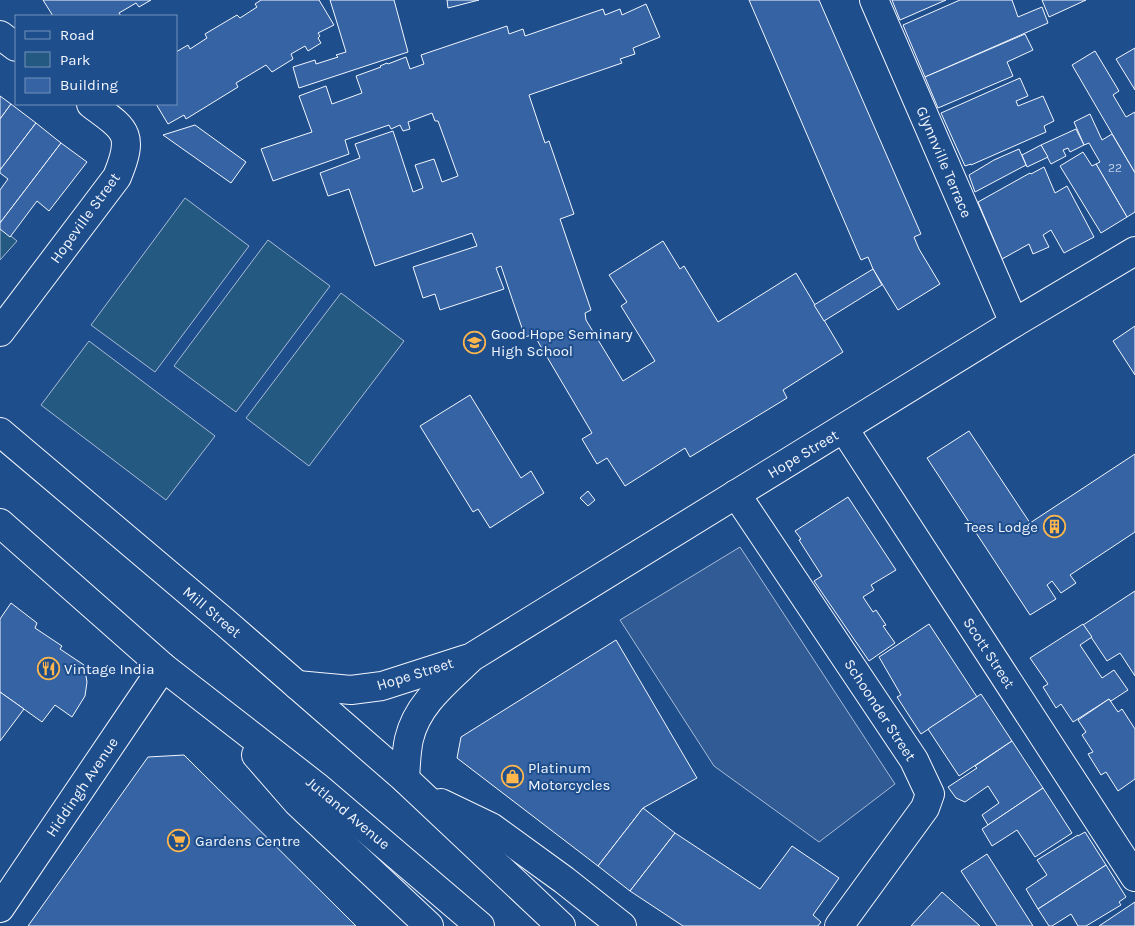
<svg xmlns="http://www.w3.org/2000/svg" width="1135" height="926" font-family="Karla,sans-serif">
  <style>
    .green { fill: #245a82; stroke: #a8bbd7 }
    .parking { fill: #305b95; stroke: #a8bbd7 }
    .building { fill: #3563a3; stroke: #f2f6ff }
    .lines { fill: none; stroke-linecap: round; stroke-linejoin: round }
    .street-casing { stroke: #f2f6ff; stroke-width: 30 }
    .primary-casing { stroke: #f2f6ff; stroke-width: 30 }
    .street { stroke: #1f4e8c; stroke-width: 28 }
    .primary { stroke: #1f4e8c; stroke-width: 28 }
    .labels { text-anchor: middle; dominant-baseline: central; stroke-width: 4; stroke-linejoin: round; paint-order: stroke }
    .number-label { font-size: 12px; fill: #c3d1e8 }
    .street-label { font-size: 15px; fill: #f2f6ff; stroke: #1f4e8c }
    .poi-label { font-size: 15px; fill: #f2f6ff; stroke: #1f4e8c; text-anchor: start }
  </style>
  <rect width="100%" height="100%" fill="#1f4e8c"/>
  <g class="green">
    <polygon points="185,198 249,246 155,372 91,325"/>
    <polygon points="0,227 17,241 0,260"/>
    <polygon points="268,240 330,286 236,412 174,366"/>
    <polygon points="341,293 404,341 309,466 246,418"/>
    <polygon points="89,341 215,436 166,500 41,405"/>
  </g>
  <polygon class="parking" points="740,547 895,784 819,842 714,766 620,620"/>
  <g class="building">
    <polygon points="43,0 151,0 139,7 136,3 119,13 121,16 53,16"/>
    <polygon points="261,0 319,0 334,25 318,33 320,36 318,38 321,43 308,51 305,46 291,54 293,59 272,72 266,65 236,83 238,87 186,119 184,115 168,124 156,104 176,104 176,52 188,45 190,49 207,38 205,34 237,15 240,18 257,7 255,4"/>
    <polygon points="330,0 394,0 408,52 299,88 293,67 315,60 316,64 338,57 336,55 346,52"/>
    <polygon points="447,0 479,0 448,8"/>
    <polygon points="749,0 819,0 921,234 914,237 919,249 940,284 898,310 873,269 868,257 861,260"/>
    <polygon points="892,0 946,0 900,20"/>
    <polygon points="960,0 1012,0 1018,17 1042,7 1048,23 925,77 903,25"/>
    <polygon points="1042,0 1086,0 1049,17"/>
    <polygon points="646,4 660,37 633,48 635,54 620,59 622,63 529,95 545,143 549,141 574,214 560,219 591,310 585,313 586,320 623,381 655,361 621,306 627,302 609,275 663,241 680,269 684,266 718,322 796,273 843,352 783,390 787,398 690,457 685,448 625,486 607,458 597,464 582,439 592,433 537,340 546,336 544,331 525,337 501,266 496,268 504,289 440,310 435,294 423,298 413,267 477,246 472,233 375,266 349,189 328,196 320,173 360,158 355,144 393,131 413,192 423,188 415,165 434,159 442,182 458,176 438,121 435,121 432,113 408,122 410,129 403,131 400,125 391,129 389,125 345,140 349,154 273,181 261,149 312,132 299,96 326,86 332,104 362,93 356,76 381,67 380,66 387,63 388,64 406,57 410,69 424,64 421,55 507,26 509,34 523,29 525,36 603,9 605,15 620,9 622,15"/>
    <polygon points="1025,34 1033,50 1007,62 1013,76 938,108 925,77"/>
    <polygon points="1135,48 1135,90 1116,59"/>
    <polygon points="1095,51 1119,91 1113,95 1126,117 1135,112 1135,173 1072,65"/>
    <polygon points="1020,78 1028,96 1016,101 1018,106 1043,96 1054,121 1044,126 1046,132 971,165 971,164 965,166 941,113"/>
    <polygon points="0,96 11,104 0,119"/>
    <polygon points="11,104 36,123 0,170 0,119"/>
    <polygon points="1090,114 1102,140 1112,134 1135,173 1135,212 1127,217 1096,164 1100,162 1089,143 1084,145 1074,122"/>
    <polygon points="36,123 61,143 0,223 0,190 8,179 0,173 0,170"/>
    <polygon points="195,125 246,162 231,183 163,135"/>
    <polygon points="1076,129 1084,145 1070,152 1068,148 1063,150 1066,156 1051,164 1041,145"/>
    <polygon points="61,143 87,162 49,211 37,201 10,237 0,229 0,223"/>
    <polygon points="1041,145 1048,157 1027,167 1022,155"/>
    <polygon points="1019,149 1026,165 975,192 969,175 994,160"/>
    <polygon points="1083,152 1092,166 1096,164 1127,217 1101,233 1060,166"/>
    <polygon points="1044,167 1055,193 1067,186 1094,237 1064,253 1051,230 1043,235 1049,247 1033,254 1029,244 1002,259 978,202 1030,173 1031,174"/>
    <polygon points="873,269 882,285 824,321 814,305"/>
    <polygon points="1135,326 1135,375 1113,341"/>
    <polygon points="470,395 521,478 531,471 544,493 490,528 478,509 473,512 420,426"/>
    <polygon points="969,431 1030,523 1135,454 1135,532 1070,575 1076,583 1061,593 1052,581 1047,585 1056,599 1030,615 927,458"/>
    <polygon points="588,491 595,500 588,506 580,498"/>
    <polygon points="848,497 896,570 871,585 874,590 863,597 873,612 876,610 886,625 883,626 895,643 869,661 814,581 822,576 799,540 801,539 795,531"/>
    <polygon points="1135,591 1135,676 1120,653 1107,661 1083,625"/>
    <polygon points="11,603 37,623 35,628 62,646 60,649 84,665 80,671 86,676 87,682 85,696 72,717 55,705 42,722 0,692 0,619"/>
    <polygon points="929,624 977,697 921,734 897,697 901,695 879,657"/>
    <polygon points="1083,624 1092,637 1080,645 1102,678 1114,670 1128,690 1111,701 1109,699 1073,722 1061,704 1056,708 1043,687 1048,684 1030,658"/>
    <polygon points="616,640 697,778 643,808 598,866 457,758 461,737"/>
    <polygon points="0,692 24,709 0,741"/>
    <polygon points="981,694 1012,741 959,776 928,729"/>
    <polygon points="1109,699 1118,712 1122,709 1135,729 1135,779 1118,791 1106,772 1101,775 1088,754 1093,752 1082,735 1086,732 1078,720"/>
    <polygon points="1012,741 1043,788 988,825 982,815 999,803 988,786 965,802 956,798 948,787 977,768 975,766"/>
    <polygon points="184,755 356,926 28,926 148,757"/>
    <polygon points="1043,788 1072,833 1035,857 1017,830 992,846 982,829"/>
    <polygon points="643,808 675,833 630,891 598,866"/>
    <polygon points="1085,832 1106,865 1038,909 1026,889 1047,875 1037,860 1078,835 1078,836"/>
    <polygon points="675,833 760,889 792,846 839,878 813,915 821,922 818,926 683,926 630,891"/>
    <polygon points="987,854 1033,926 997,926 961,871"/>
    <polygon points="1106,865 1126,897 1119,902 1121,905 1086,926 1078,926 1071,914 1052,926 1049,926 1038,909"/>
    <polygon points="942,892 980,926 911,926"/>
    <polygon points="1135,902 1135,926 1099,926"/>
  </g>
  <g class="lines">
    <defs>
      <g id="street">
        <polyline points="874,0 1014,323"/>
        <polyline points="0,35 16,47"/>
        <path d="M0,332L117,177C135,133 126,130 91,104"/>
        <polyline points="844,429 1135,877"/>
        <polyline points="736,494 914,760 930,794 925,808 839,926"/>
        <polyline points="297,685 351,690 382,686 466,659"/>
        <path d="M405,779C406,766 406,752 409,739C417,704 447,681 472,657L1014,323L1135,251"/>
        <polyline points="0,908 163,667"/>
      </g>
      <g id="primary">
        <polyline points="0,432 227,624 405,779 561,926"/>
        <polyline points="0,523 163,667 316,786 480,926"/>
        <polyline points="256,755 297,802 429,926"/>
        <polyline points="441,803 491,827 564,880 622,926"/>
      </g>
    </defs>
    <use href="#street" class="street-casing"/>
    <use href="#primary" class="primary-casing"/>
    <use href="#street" class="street"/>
    <use href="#primary" class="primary"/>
  </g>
  <defs>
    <symbol id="school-ring" viewBox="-11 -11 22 22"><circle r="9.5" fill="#1f4e8c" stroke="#ffb74d" stroke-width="1.5"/><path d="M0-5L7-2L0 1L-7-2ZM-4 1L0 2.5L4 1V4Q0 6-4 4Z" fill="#ffb74d"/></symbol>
    <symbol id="building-ring" viewBox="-11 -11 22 22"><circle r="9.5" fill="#1f4e8c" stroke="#ffb74d" stroke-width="1.5"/><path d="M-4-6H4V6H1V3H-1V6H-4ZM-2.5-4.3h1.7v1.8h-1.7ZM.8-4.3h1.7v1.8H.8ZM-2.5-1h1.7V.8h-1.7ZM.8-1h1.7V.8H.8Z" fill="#ffb74d"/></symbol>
    <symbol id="restaurant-ring" viewBox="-11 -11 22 22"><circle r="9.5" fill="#1f4e8c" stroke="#ffb74d" stroke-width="1.5"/><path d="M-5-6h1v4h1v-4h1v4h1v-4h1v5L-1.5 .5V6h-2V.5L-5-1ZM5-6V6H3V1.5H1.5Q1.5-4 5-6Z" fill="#ffb74d"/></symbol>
    <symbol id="shop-ring" viewBox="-11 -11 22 22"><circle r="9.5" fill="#1f4e8c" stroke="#ffb74d" stroke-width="1.5"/><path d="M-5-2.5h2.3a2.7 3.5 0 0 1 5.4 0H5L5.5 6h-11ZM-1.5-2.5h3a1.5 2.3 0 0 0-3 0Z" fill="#ffb74d"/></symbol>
    <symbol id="supermarket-ring" viewBox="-11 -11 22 22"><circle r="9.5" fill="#1f4e8c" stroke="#ffb74d" stroke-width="1.5"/><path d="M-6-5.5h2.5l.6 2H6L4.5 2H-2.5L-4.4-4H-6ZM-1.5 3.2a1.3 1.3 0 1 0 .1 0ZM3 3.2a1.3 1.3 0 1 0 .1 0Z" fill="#ffb74d"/></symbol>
  </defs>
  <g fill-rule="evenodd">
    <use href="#school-ring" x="462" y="330" width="25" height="25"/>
    <use href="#building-ring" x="1042" y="514" width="25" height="25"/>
    <use href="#restaurant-ring" x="36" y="656" width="25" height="25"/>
    <use href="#shop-ring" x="500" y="764" width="25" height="25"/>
    <use href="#supermarket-ring" x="166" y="828" width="25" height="25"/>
  </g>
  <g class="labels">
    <g class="number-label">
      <text x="1115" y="168">22</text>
    </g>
    <g class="street-label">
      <text transform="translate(944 162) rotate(67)">Glynnville Terrace</text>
      <text transform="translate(85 218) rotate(-54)">Hopeville Street</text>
      <text transform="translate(803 454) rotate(-31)">Hope Street</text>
      <text transform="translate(212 612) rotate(40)">Mill Street</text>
      <text transform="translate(989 653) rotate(57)">Scott Street</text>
      <text transform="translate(415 674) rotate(-17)">Hope Street</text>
      <text transform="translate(880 710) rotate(57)">Schoonder Street</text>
      <text transform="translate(82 787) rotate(-56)">Hiddingh Avenue</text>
      <text transform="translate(348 813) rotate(40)">Jutland Avenue</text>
    </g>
    <g class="poi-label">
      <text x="491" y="334">Good Hope Seminary<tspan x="491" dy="17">High School</tspan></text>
      <text x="1038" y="527" text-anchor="end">Tees Lodge</text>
      <text x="64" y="669">Vintage India</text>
      <text x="528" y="768">Platinum<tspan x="528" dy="17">Motorcycles</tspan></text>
      <text x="195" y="841">Gardens Centre</text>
    </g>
  </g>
  <rect x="15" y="15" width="162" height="90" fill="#1f4e8c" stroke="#7391ba"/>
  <rect x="25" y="31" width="25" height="8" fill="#1f4e8c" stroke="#7391ba"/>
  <text x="60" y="40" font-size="15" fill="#f2f6ff">Road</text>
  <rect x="25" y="52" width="25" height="15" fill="#245a82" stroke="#7391ba"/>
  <text x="60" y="65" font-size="15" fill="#f2f6ff">Park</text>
  <rect x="25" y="78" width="25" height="15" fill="#3563a3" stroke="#7391ba"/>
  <text x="60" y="90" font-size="15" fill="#f2f6ff">Building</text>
</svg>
